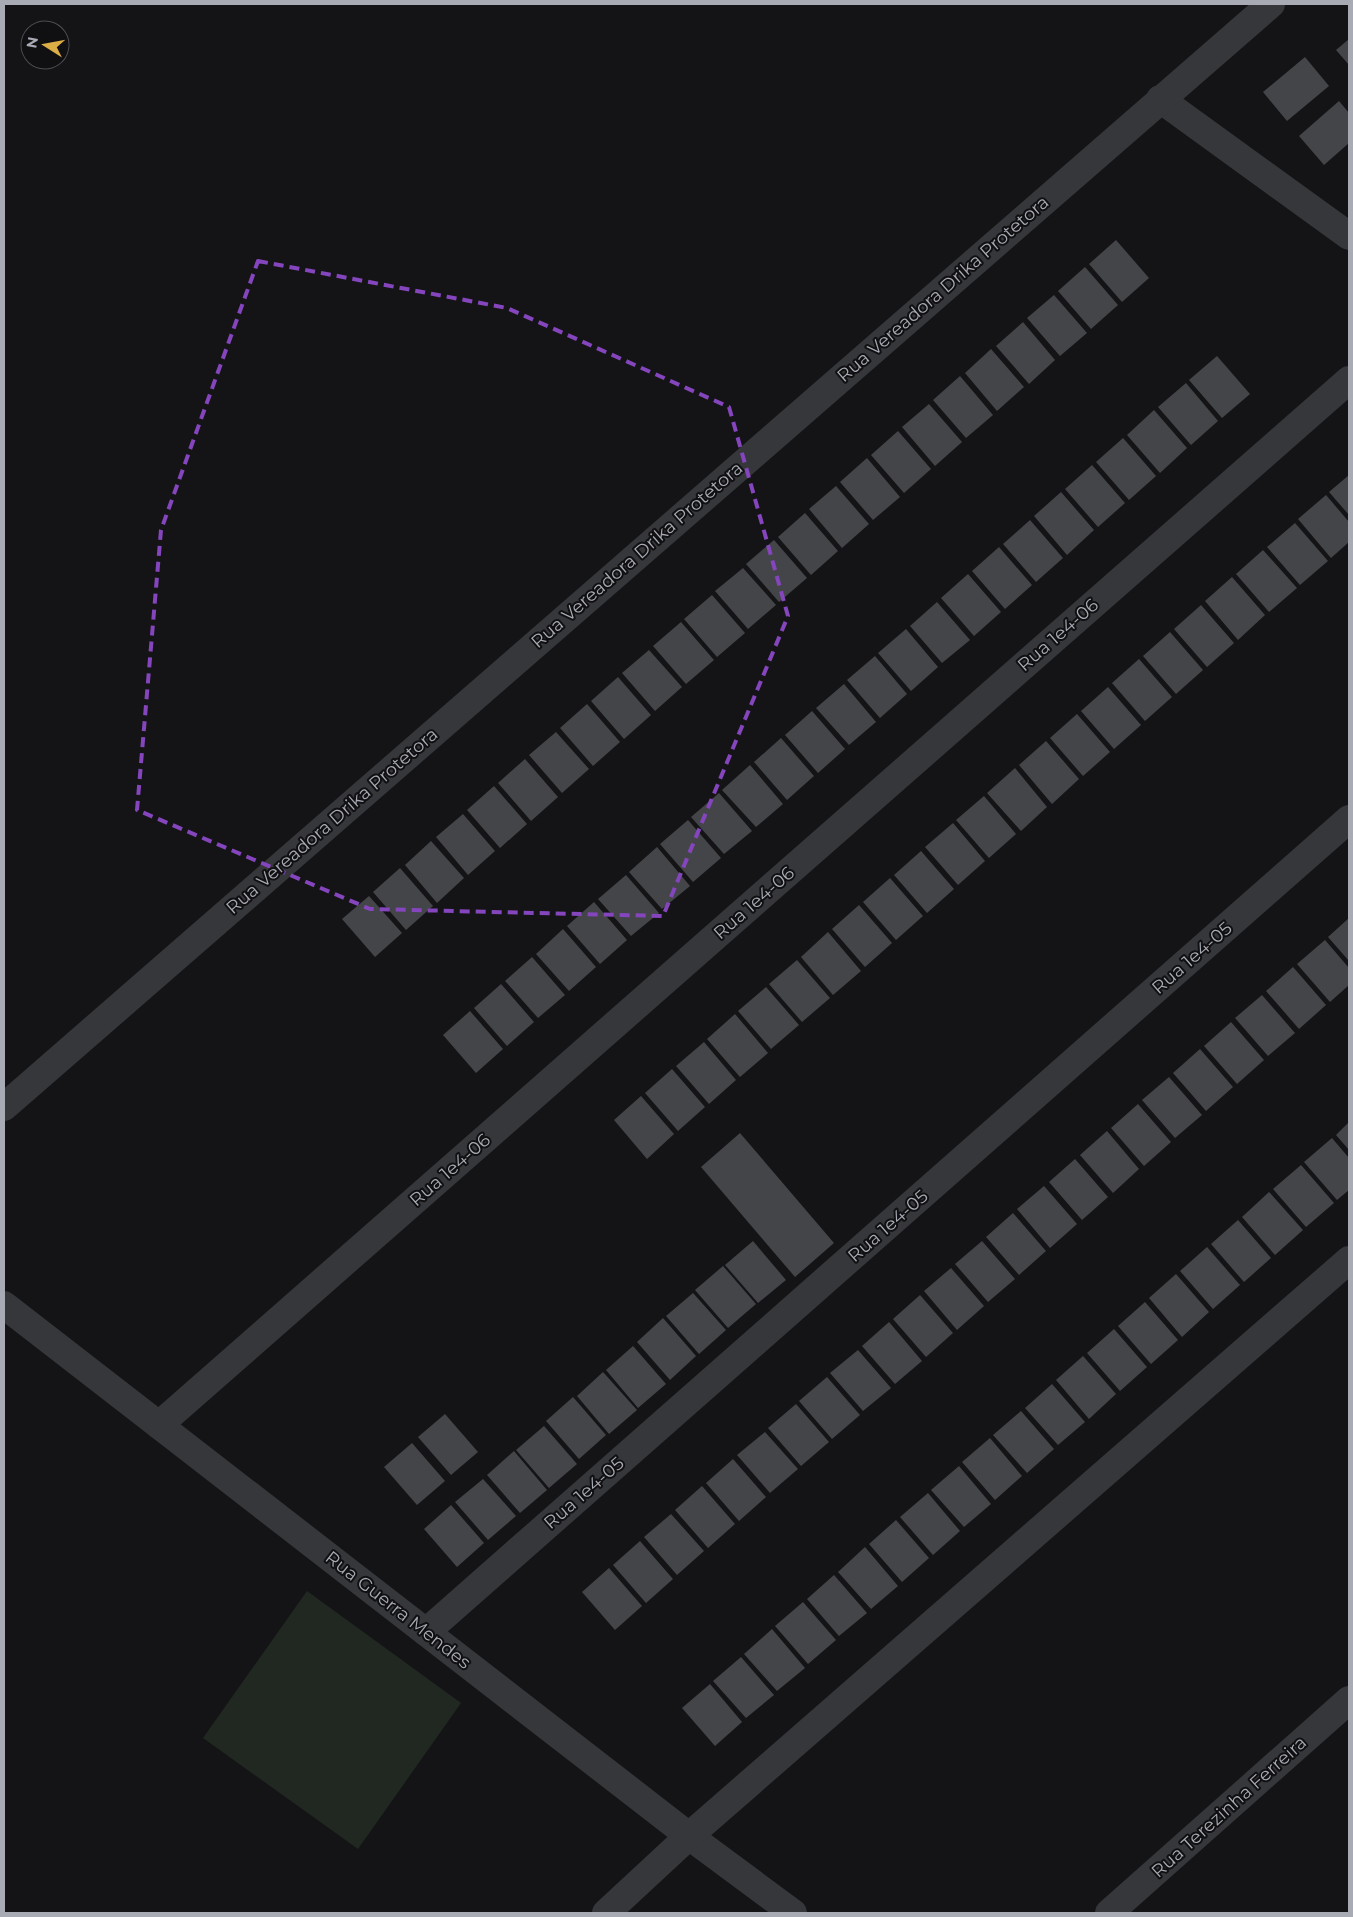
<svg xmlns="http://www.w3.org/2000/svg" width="1353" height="1917" font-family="Montserrat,sans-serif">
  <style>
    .green { fill: #212822 }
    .building { fill: #444548 }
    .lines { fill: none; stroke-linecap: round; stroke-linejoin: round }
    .minor { stroke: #36373a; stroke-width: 28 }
    .marked { fill: none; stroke: #8445bd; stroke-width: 4; stroke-dasharray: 10 6; stroke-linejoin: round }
    .labels { text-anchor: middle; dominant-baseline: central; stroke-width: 4; stroke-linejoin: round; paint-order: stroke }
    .street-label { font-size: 18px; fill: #a8abb4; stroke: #100f11 }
  </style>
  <rect width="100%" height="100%" fill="#141416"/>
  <polygon class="green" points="307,1591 461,1703 358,1849 203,1738"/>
  <g class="building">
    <polygon points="1349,39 1349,65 1336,50"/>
    <polygon points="1305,57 1329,86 1287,121 1263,92"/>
    <polygon points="1339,101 1349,113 1349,143 1324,165 1299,136"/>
    <polygon points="1116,240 1149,278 1122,302 1089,264"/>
    <polygon points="1085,267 1118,305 1091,329 1058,291"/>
    <polygon points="1054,295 1087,333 1060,356 1027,318"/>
    <polygon points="1023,322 1055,360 1029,384 996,346"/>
    <polygon points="991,349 1024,387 997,411 965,373"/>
    <polygon points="1217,356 1250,394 1222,418 1189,380"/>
    <polygon points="960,376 993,415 966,438 933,400"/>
    <polygon points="1186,383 1218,421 1191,445 1158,407"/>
    <polygon points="929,404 962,442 935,466 902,427"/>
    <polygon points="1154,410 1187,448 1160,473 1127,435"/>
    <polygon points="898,431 931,469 904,493 871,455"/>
    <polygon points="1123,438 1156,476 1129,500 1096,462"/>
    <polygon points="867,458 900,497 873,520 840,482"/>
    <polygon points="1092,465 1125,503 1098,527 1065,489"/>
    <polygon points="1349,475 1349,515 1329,492"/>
    <polygon points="836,486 869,524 842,548 809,509"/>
    <polygon points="1061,492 1094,530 1067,555 1034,516"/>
    <polygon points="1326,495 1349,522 1349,542 1331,558 1298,519"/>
    <polygon points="805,513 838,551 811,575 778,537"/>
    <polygon points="1030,520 1063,558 1036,582 1003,544"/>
    <polygon points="1295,523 1328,561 1300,585 1267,547"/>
    <polygon points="774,540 807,578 779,602 746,564"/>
    <polygon points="999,547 1032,585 1005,609 972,571"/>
    <polygon points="1263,550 1297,588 1269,612 1236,574"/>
    <polygon points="743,568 776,605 748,629 715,591"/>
    <polygon points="968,574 1001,612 974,636 941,598"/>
    <polygon points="1232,577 1265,615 1238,640 1205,601"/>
    <polygon points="712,595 745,633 717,657 684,619"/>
    <polygon points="937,602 970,640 942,663 910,626"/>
    <polygon points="1201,605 1234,643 1207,667 1174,629"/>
    <polygon points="681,622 714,660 686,684 653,646"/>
    <polygon points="906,629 938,667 911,691 878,653"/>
    <polygon points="1170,632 1203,670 1176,694 1143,656"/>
    <polygon points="649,650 682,687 655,711 622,673"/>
    <polygon points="875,656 907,694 880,718 847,680"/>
    <polygon points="1139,659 1172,697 1145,721 1112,683"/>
    <polygon points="618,677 651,715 624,739 591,701"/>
    <polygon points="844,684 876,722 849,745 816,708"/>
    <polygon points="1108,687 1141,725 1114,749 1081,711"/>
    <polygon points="587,704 620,742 593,766 560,728"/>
    <polygon points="812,711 845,749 818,773 785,735"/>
    <polygon points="1077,714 1110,752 1083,776 1050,738"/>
    <polygon points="556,732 589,769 562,793 529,755"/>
    <polygon points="781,738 814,776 787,800 754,762"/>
    <polygon points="1046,741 1079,779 1052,804 1019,765"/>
    <polygon points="525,759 558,797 531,821 498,783"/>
    <polygon points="750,765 783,804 756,827 722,790"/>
    <polygon points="1015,768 1047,807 1021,831 987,793"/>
    <polygon points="494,786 527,824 500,848 467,810"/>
    <polygon points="719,793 752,831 724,854 691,817"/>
    <polygon points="984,796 1016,834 989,858 956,820"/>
    <polygon points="463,814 495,851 468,875 436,837"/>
    <polygon points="688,820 721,858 693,882 660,844"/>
    <polygon points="953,823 985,861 958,885 925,847"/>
    <polygon points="431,841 464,878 437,903 405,865"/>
    <polygon points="657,847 690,886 662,909 629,872"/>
    <polygon points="921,851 954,889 927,913 894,875"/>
    <polygon points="400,868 433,906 406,930 373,892"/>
    <polygon points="626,875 659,913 631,936 598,899"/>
    <polygon points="890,878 923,916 896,940 863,902"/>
    <polygon points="369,896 402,933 375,957 342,919"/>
    <polygon points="594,902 627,940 600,964 567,926"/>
    <polygon points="859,905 892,943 865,967 832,929"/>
    <polygon points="1349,918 1349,961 1328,937"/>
    <polygon points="563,929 596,967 569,991 536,954"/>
    <polygon points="828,932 861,971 833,995 801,957"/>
    <polygon points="1325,940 1349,968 1349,985 1330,1002 1297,964"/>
    <polygon points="532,957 565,995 538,1018 505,981"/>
    <polygon points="797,960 830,998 802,1022 769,984"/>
    <polygon points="1293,967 1326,1005 1299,1029 1266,991"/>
    <polygon points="501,984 534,1022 507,1046 474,1008"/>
    <polygon points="766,987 799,1025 771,1049 738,1011"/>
    <polygon points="1262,995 1295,1033 1268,1056 1235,1018"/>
    <polygon points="470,1011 503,1049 476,1073 443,1035"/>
    <polygon points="735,1014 768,1053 740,1077 707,1039"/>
    <polygon points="1231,1022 1264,1060 1237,1084 1204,1046"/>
    <polygon points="704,1042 736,1080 709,1104 676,1066"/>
    <polygon points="1200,1049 1233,1087 1206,1111 1173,1073"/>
    <polygon points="672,1069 705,1107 678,1131 645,1093"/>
    <polygon points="1169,1077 1202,1115 1175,1138 1142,1100"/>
    <polygon points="641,1096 674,1134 647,1159 614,1120"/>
    <polygon points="1138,1104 1171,1142 1144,1166 1111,1128"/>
    <polygon points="1349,1122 1349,1150 1336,1135"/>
    <polygon points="1107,1131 1139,1169 1113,1193 1080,1155"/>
    <polygon points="740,1133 834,1243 795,1277 701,1167"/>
    <polygon points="1332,1138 1349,1158 1349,1190 1337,1200 1304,1162"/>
    <polygon points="1075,1159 1108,1197 1082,1220 1049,1182"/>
    <polygon points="1301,1165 1334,1203 1306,1227 1273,1189"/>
    <polygon points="1044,1186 1077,1224 1050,1248 1017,1209"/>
    <polygon points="1269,1192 1303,1230 1275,1255 1242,1217"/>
    <polygon points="1013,1213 1046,1251 1019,1275 986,1237"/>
    <polygon points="1238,1220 1271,1258 1244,1282 1211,1244"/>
    <polygon points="753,1241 786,1280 758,1303 725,1265"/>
    <polygon points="982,1241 1015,1279 988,1302 955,1264"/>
    <polygon points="1207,1247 1240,1285 1213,1309 1180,1271"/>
    <polygon points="723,1266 756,1304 728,1328 695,1290"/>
    <polygon points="951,1268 984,1306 957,1330 924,1291"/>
    <polygon points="1176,1274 1209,1312 1182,1337 1149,1298"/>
    <polygon points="693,1293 726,1330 699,1354 666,1316"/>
    <polygon points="920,1295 953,1333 926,1357 893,1319"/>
    <polygon points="1145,1302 1178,1340 1151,1364 1118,1326"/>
    <polygon points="663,1318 696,1356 670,1380 637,1342"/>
    <polygon points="889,1322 922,1361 895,1384 862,1346"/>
    <polygon points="1114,1329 1147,1367 1120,1391 1087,1353"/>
    <polygon points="633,1346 666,1384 638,1408 606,1370"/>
    <polygon points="858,1350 891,1388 863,1411 830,1373"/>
    <polygon points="1083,1356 1116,1394 1089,1419 1056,1380"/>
    <polygon points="603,1372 637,1410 609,1434 577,1396"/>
    <polygon points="827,1377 860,1415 832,1439 799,1401"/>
    <polygon points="1052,1384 1085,1422 1058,1445 1025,1408"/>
    <polygon points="573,1397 606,1435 579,1459 546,1421"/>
    <polygon points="796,1404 829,1442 801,1466 768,1428"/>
    <polygon points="1021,1411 1054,1449 1027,1473 993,1435"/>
    <polygon points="445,1414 478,1452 451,1475 418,1437"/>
    <polygon points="544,1426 577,1464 549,1488 516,1450"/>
    <polygon points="765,1432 798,1469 770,1493 737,1455"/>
    <polygon points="990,1438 1022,1476 995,1500 962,1462"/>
    <polygon points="412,1443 445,1481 417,1505 384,1467"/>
    <polygon points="514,1451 547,1490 520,1513 487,1475"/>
    <polygon points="733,1459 766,1497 739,1521 706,1483"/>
    <polygon points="959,1466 991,1504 964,1527 931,1490"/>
    <polygon points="483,1479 516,1516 488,1540 455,1502"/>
    <polygon points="702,1486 735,1524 708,1548 675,1510"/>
    <polygon points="928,1493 960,1531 933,1555 900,1517"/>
    <polygon points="451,1505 484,1543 457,1567 424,1529"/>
    <polygon points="671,1514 704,1551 677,1575 644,1537"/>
    <polygon points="896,1520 929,1558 902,1582 869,1544"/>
    <polygon points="640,1541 673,1579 646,1603 613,1565"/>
    <polygon points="865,1547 898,1586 871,1609 838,1572"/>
    <polygon points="609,1568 642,1606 615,1630 582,1592"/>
    <polygon points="834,1575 867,1613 839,1636 807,1599"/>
    <polygon points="803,1602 836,1640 808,1664 775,1626"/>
    <polygon points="772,1629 805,1668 777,1691 744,1654"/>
    <polygon points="741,1657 774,1695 746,1718 713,1681"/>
    <polygon points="710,1684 742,1722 715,1746 682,1708"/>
  </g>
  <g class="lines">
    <g class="minor">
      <polyline points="1160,99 1349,236"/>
      <polyline points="4,1107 1271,4"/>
      <polyline points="4,1305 689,1836 793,1913"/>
      <polyline points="159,1425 1349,380"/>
      <polyline points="426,1632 1349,819"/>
      <polyline points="606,1913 689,1836 1349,1260"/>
      <polyline points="1109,1913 1349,1700"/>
    </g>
  </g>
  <path class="marked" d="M258,261L507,308L729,407L788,616L663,916L370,909L137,810L161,530Z"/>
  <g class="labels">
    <g class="street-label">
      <text transform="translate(943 289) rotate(-41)">Rua Vereadora Drika Protetora</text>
      <text transform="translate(637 555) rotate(-41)">Rua Vereadora Drika Protetora</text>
      <text transform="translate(1058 635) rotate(-41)">Rua 1e4-06</text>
      <text transform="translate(332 821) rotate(-41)">Rua Vereadora Drika Protetora</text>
      <text transform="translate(754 903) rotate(-41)">Rua 1e4-06</text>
      <text transform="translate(1192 958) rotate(-41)">Rua 1e4-05</text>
      <text transform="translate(450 1170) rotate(-41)">Rua 1e4-06</text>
      <text transform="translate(888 1226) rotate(-41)">Rua 1e4-05</text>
      <text transform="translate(584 1493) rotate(-41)">Rua 1e4-05</text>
      <text transform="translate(398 1610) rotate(38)">Rua Guerra Mendes</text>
      <text transform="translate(1229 1807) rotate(-42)">Rua Terezinha Ferreira</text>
    </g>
  </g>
  <rect width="1353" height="1917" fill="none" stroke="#a8abb4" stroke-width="10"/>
  <g transform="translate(45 45) rotate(281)"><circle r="24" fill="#100f11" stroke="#4d4d52"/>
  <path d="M0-4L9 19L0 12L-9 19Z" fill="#dcae46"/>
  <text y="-8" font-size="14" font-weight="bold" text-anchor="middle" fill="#a8abb4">N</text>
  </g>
</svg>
